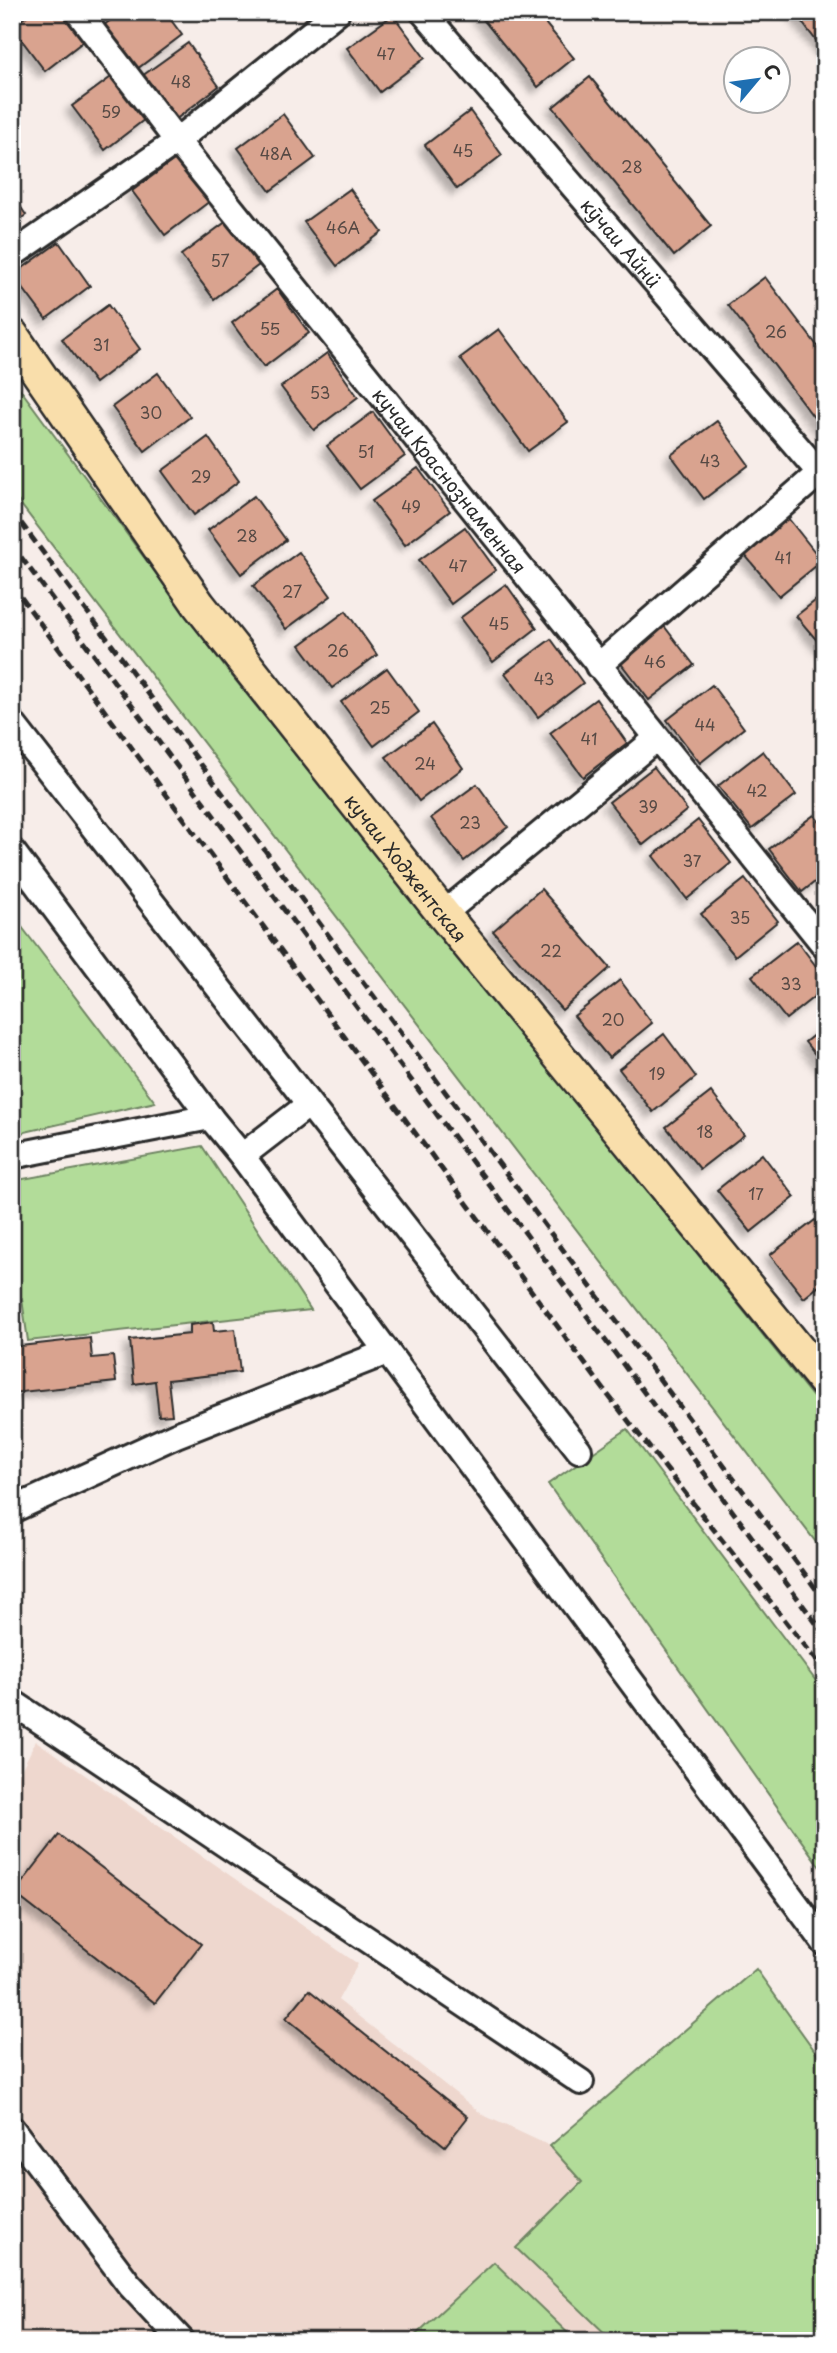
<svg xmlns="http://www.w3.org/2000/svg" width="837" height="2353" font-family="'Playpen Sans',sans-serif">
  <style>
    .built { fill: #eed7ce }
    .green { fill: #b2dc99; stroke: #6e8462; stroke-width: 2 }
    .building { fill: #d9a38f; stroke: #2b2b2b; stroke-width: 2; filter: url(#shadow) }
    .lines { fill: none; stroke-linecap: round; stroke-linejoin: round }
    .minor-casing { stroke: #2b2b2b; stroke-width: 30 }
    .major-casing { stroke: #2b2b2b; stroke-width: 37 }
    .minor { stroke: #fff; stroke-width: 24 }
    .major { stroke: #f9deab; stroke-width: 32 }
    .rail { stroke: #2b2b2b; stroke-width: 5; stroke-dasharray: 10 5; stroke-linecap: butt }
    .labels { text-anchor: middle; dominant-baseline: central; stroke-width: 5; stroke-linejoin: round; paint-order: stroke }
    .number-label { font-size: 16px; fill: #564944 }
    .street-label { font-size: 19px; fill: #2b2b2b; stroke: #fff }
  </style>
  <defs>
    <filter id="shadow"><feDropShadow dx="-6" dy="6" stdDeviation="3.5" flood-color="#0004"/></filter>
  </defs>
  <rect width="100%" height="100%" fill="#f7ede9"/>
  <filter id="ink" filterUnits="userSpaceOnUse"><feTurbulence type="fractalNoise" baseFrequency=".0143" numOctaves="2"/><feDisplacementMap in="SourceGraphic" scale="14" xChannelSelector="R" yChannelSelector="G"/><feConvolveMatrix kernelMatrix="1 2 1 2 8 2 1 2 1" color-interpolation-filters="sRGB"/></filter>
  <g filter="url(#ink)">
    <polygon class="built" points="36,1741 358,1964 338,2000 483,2115 550,2146 756,1969 825,2065 825,2341 12,2341 12,1788"/>
    <g class="green">
      <polygon points="12,378 224,666 825,1412 825,1554 12,493"/>
      <polygon points="12,914 155,1102 12,1135"/>
      <polygon points="202,1146 311,1310 28,1341 22,1299 12,1300 12,1181"/>
      <polygon points="627,1429 825,1693 825,1874 548,1484"/>
      <polygon points="756,1969 825,2065 825,2341 613,2341 516,2248 582,2182 550,2146"/>
      <polygon points="494,2262 576,2341 409,2341"/>
    </g>
    <g class="building">
      <polygon points="32,12 71,12 89,37 45,71 12,27"/>
      <polygon points="122,12 165,12 182,35 137,69 104,25"/>
      <polygon points="477,12 536,12 574,58 538,87"/>
      <polygon points="794,12 825,12 825,52"/>
      <polygon points="393,15 425,58 380,92 347,48"/>
      <polygon points="188,43 219,86 175,120 142,76"/>
      <polygon points="118,72 149,116 105,150 72,106"/>
      <polygon points="590,77 711,226 674,256 553,107"/>
      <polygon points="470,111 502,155 457,189 425,145"/>
      <polygon points="283,114 315,158 270,191 238,148"/>
      <polygon points="178,157 210,201 165,235 132,191"/>
      <polygon points="350,189 382,232 337,266 304,222"/>
      <polygon points="12,194 26,215 12,225"/>
      <polygon points="227,221 259,265 214,299 181,255"/>
      <polygon points="59,242 90,286 46,319 13,275"/>
      <polygon points="765,277 825,356 825,432 728,305"/>
      <polygon points="277,289 309,333 264,367 232,323"/>
      <polygon points="108,305 140,349 95,383 62,339"/>
      <polygon points="499,329 568,422 528,451 460,358"/>
      <polygon points="327,353 358,397 314,430 281,387"/>
      <polygon points="158,373 190,417 145,451 112,407"/>
      <polygon points="373,412 405,456 360,489 327,446"/>
      <polygon points="717,421 749,465 704,499 671,455"/>
      <polygon points="208,437 239,481 194,515 162,471"/>
      <polygon points="418,468 450,511 405,545 372,501"/>
      <polygon points="254,496 286,540 241,574 208,530"/>
      <polygon points="788,518 822,561 779,596 744,554"/>
      <polygon points="465,527 496,570 451,604 419,560"/>
      <polygon points="299,552 331,596 286,629 253,586"/>
      <polygon points="506,584 537,628 493,662 460,618"/>
      <polygon points="825,593 825,650 796,616"/>
      <polygon points="346,611 377,655 332,688 300,645"/>
      <polygon points="661,622 694,665 649,700 616,657"/>
      <polygon points="551,639 583,683 538,717 505,673"/>
      <polygon points="387,668 419,712 374,746 341,702"/>
      <polygon points="712,685 744,728 700,763 667,720"/>
      <polygon points="596,699 627,743 583,777 550,733"/>
      <polygon points="432,724 463,768 419,801 386,757"/>
      <polygon points="763,751 796,795 752,829 718,786"/>
      <polygon points="654,767 687,810 643,845 609,802"/>
      <polygon points="477,784 508,827 464,861 431,818"/>
      <polygon points="814,815 825,829 825,874 802,892 769,849"/>
      <polygon points="698,820 731,863 687,899 653,856"/>
      <polygon points="745,879 778,921 735,956 701,914"/>
      <polygon points="541,889 610,968 562,1010 493,931"/>
      <polygon points="797,941 825,978 825,988 786,1019 752,976"/>
      <polygon points="620,980 652,1023 609,1058 574,1016"/>
      <polygon points="825,1026 825,1067 805,1042"/>
      <polygon points="664,1034 696,1077 653,1112 619,1069"/>
      <polygon points="711,1092 744,1135 700,1169 666,1127"/>
      <polygon points="762,1154 795,1197 751,1232 717,1190"/>
      <polygon points="815,1220 825,1233 825,1281 804,1298 770,1255"/>
      <polygon points="213,1322 214,1331 235,1329 240,1372 168,1380 172,1415 159,1416 155,1381 134,1384 130,1340 190,1334 190,1325"/>
      <polygon points="90,1338 92,1358 113,1356 116,1382 12,1393 12,1347"/>
      <polygon points="59,1835 201,1944 155,2003 14,1893"/>
      <polygon points="309,1990 468,2117 445,2146 286,2018"/>
    </g>
    <g class="lines">
      <defs>
        <g id="minor">
          <path id="s1" d="M78,12L177,141L825,946"/>
          <path id="s2" d="M423,12L825,479"/>
          <polyline points="12,255 177,141 337,12"/>
          <polyline points="598,666 825,468"/>
          <polyline points="12,723 579,1450"/>
          <polyline points="12,851 210,1117 242,1156 825,1943"/>
          <polyline points="443,914 656,739"/>
          <polyline points="12,1156 210,1117"/>
          <polyline points="242,1156 308,1105"/>
          <polyline points="12,1510 176,1435 387,1352"/>
          <polyline points="12,1702 581,2082"/>
          <polyline points="12,2129 129,2284 182,2341"/>
        </g>
        <g id="major">
          <path id="s3" d="M12,335L199,605L443,914L825,1382"/>
        </g>
      </defs>
      <use href="#minor" class="minor-casing"/>
      <use href="#major" class="major-casing"/>
      <use href="#minor" class="minor"/>
      <use href="#major" class="major"/>
      <g class="rail">
        <polyline points="12,511 825,1601"/>
        <polyline points="12,545 825,1635"/>
        <polyline points="12,585 608,1395 825,1671"/>
      </g>
    </g>
  </g>
  <g class="labels">
    <g class="number-label">
      <text x="386" y="53">47</text>
      <text x="181" y="81">48</text>
      <text x="111" y="111">59</text>
      <text x="463" y="150">45</text>
      <text x="276" y="153">48А</text>
      <text x="632" y="166">28</text>
      <text x="343" y="227">46А</text>
      <text x="220" y="260">57</text>
      <text x="270" y="328">55</text>
      <text x="776" y="331">26</text>
      <text x="101" y="344">31</text>
      <text x="320" y="392">53</text>
      <text x="151" y="412">30</text>
      <text x="366" y="451">51</text>
      <text x="710" y="460">43</text>
      <text x="201" y="476">29</text>
      <text x="411" y="506">49</text>
      <text x="247" y="535">28</text>
      <text x="783" y="557">41</text>
      <text x="458" y="565">47</text>
      <text x="292" y="591">27</text>
      <text x="499" y="623">45</text>
      <text x="338" y="650">26</text>
      <text x="655" y="661">46</text>
      <text x="544" y="678">43</text>
      <text x="380" y="707">25</text>
      <text x="705" y="724">44</text>
      <text x="589" y="738">41</text>
      <text x="425" y="763">24</text>
      <text x="757" y="790">42</text>
      <text x="648" y="806">39</text>
      <text x="470" y="822">23</text>
      <text x="692" y="860">37</text>
      <text x="740" y="917">35</text>
      <text x="551" y="950">22</text>
      <text x="791" y="983">33</text>
      <text x="613" y="1019">20</text>
      <text x="657" y="1073">19</text>
      <text x="705" y="1131">18</text>
      <text x="756" y="1193">17</text>
    </g>
    <g class="street-label">
      <text stroke="none"><textPath href="#s2" startOffset="304">кӯчаи Айнӣ</textPath></text>
      <text stroke="none"><textPath href="#s1" startOffset="598">кучаи Краснознаменная</textPath></text>
      <text stroke="none"><textPath href="#s3" startOffset="663">кучаи Ходжентская</textPath></text>
    </g>
  </g>
  <rect width="837" height="2353" fill="none" stroke="#fff" stroke-width="42"/>
  <rect x="21" y="21" width="795" height="2311" fill="none" stroke="#2b2b2b" stroke-width="2.5" filter="url(#ink)"/>
  <g transform="translate(757 80) rotate(61)"><circle r="33" fill="#ffffff" stroke="#aaaaaa" stroke-width="2"/>
  <path d="M0-5L12 26L0 18L-12 26Z" fill="#1f6fb2"/>
  <text y="-10" font-size="19" font-weight="bold" text-anchor="middle" fill="#2b2b2b">С</text>
  </g>
</svg>
